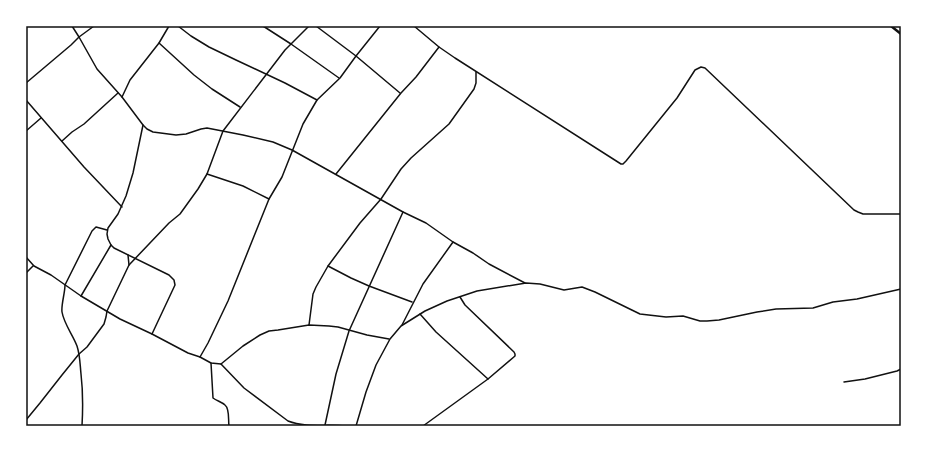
<svg xmlns="http://www.w3.org/2000/svg" width="927" height="452" font-family="Ubuntu,sans-serif">
  <style>
    .lines { fill: none; stroke-linecap: round; stroke-linejoin: round }
    .minor { stroke: #111; stroke-width: 1.5 }
    .primary { stroke: #111; stroke-width: 2.5 }
    .neatline { fill: none; stroke: #111; stroke-width: 1.5 }
  </style>
  <rect width="100%" height="100%" fill="#fff"/>
  <g class="lines">
    <g class="minor">
      <polyline points="72,26 79,37 97,69 122,97 143,125 147,129 153,132 176,135 186,134 201,129 207,128 243,135 273,142 292,150 403,212 426,223 453,242 473,253 489,264 525,283"/>
      <polyline points="178,26 191,36 209,47 236,60 285,83 317,100"/>
      <polyline points="263,26 291,44 339,78"/>
      <polyline points="316,26 356,56 400,93"/>
      <polyline points="414,26 439,47 455,58 621,164 623,164 626,161 677,98 695,70 701,67 705,68 854,210 858,212 863,214 901,214"/>
      <polyline points="159,43 194,75 212,89 240,107"/>
      <polyline points="26,83 71,45 79,37 94,26"/>
      <polyline points="122,97 130,80 159,43 169,26"/>
      <polyline points="26,100 84,167 122,207"/>
      <polyline points="143,125 133,173 126,196 118,214 108,228 107,234 108,239 111,245 114,248 169,275 174,280 175,285 152,334"/>
      <polyline points="26,131 41,118"/>
      <polyline points="62,141 72,132 84,124 118,93"/>
      <polyline points="207,174 243,186 269,199"/>
      <polyline points="336,174 401,93 416,77 439,47"/>
      <polyline points="128,255 129,265"/>
      <path d="M26,257L34,266L51,275L81,296L120,319L152,334L188,353L200,357L211,363L221,364L244,388L288,421C306,428 327,424 346,426"/>
      <polyline points="328,266 351,278 369,286 412,302"/>
      <polyline points="26,273 33,266"/>
      <polyline points="81,296 111,245"/>
      <polyline points="420,314 436,332 488,379"/>
      <polyline points="309,325 313,294 316,287 328,266 360,223 381,199 401,169 411,158 449,124 474,89 476,83 476,72"/>
      <polyline points="402,325 423,284 453,242"/>
      <polyline points="200,357 208,343 228,301 269,199 282,177 303,124 317,100 340,78 356,56 380,26"/>
      <path d="M211,363L213,398C217,401 222,402 225,405C230,409 228,420 229,426"/>
      <polyline points="221,364 243,346 260,335 269,331 278,330 309,325 329,326 338,327 367,335 389,339"/>
      <polyline points="844,382 865,379 897,371 901,369"/>
      <polyline points="26,420 40,403 62,375 79,354 87,347 104,324 106,317 107,311 129,265 169,223 180,214 198,189 207,174 223,131 285,50 309,26"/>
      <polyline points="325,425 336,374 349,331 403,212"/>
      <path d="M82,426C83,408 83,391 81,374C80,364 80,355 77,346C73,335 64,324 62,312C61,305 65,293 65,285L92,231L96,227L107,230"/>
      <polyline points="356,426 366,392 376,365 390,339 401,326 425,311 447,301 477,291 526,283 540,284 564,290 582,287 595,292 640,314 666,317 683,316 700,321 707,321 719,320 757,312 776,309 813,308 833,302 857,299 901,289"/>
      <polyline points="423,426 488,379 515,356 515,354 514,352 465,305 460,297"/>
    </g>
    <polyline class="primary" points="891,26 901,34"/>
  </g>
  <rect width="927" height="452" fill="none" stroke="#ffffff" stroke-width="54"/>
  <rect x="27" y="27" width="873" height="398" class="neatline"/>
</svg>
